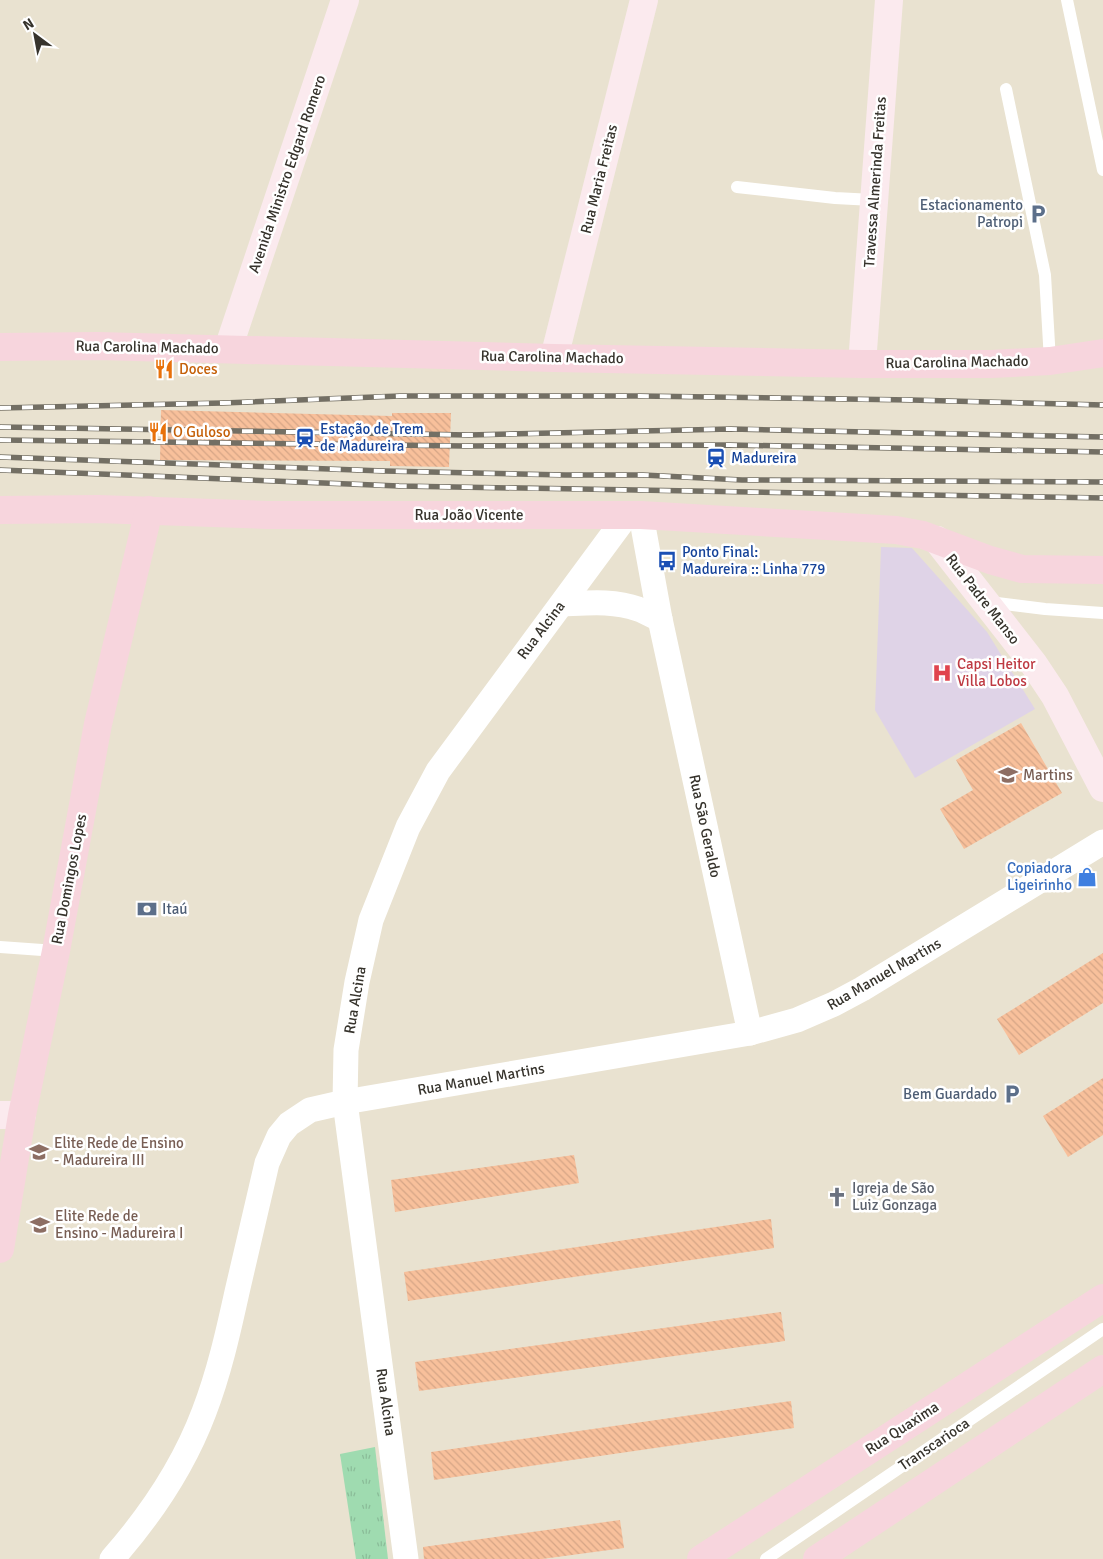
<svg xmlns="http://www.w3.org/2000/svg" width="1103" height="1559" font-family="Signika,sans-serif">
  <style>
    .medical { fill: #dfd3e7 }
    .grass { fill: url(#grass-tufts) }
    .building { fill: url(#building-back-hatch) }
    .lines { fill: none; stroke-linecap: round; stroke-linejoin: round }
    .lane { stroke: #fff; stroke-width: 12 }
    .street { stroke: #fff; stroke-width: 25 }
    .secondary { stroke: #fbeaee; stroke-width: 28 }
    .primary { stroke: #f7d5dd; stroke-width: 28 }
    .rail-casing { stroke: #736f64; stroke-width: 5.5 }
    .rail { stroke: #fff; stroke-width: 4; stroke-dasharray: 11; stroke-linecap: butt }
    .labels { text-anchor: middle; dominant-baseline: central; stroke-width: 5; stroke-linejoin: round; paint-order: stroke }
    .street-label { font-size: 15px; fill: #36332c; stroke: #fff }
    .service-label { font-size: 15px; fill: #4e5e75; stroke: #fff; text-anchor: end }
    .food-label { font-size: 15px; fill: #c56008; stroke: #fff; text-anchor: start }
    .transit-label { font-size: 15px; fill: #164399; stroke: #fff; text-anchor: start }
    .health-label { font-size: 15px; fill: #be3a42; stroke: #fff; text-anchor: start }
    .education-label { font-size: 15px; fill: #785e54; stroke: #fff; text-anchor: start }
    .shop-label { font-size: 15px; fill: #366cbe; stroke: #fff; text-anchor: end }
    .worship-label { font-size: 15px; fill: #5b616d; stroke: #fff; text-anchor: start }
  </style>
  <defs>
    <pattern id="grass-tufts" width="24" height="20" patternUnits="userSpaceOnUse" patternTransform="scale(1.25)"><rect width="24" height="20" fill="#9fdbb0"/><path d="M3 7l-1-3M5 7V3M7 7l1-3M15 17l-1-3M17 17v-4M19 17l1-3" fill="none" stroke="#8abc98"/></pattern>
    <pattern id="building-back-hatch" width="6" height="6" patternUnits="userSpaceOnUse" patternTransform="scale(1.25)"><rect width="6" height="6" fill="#f8c09b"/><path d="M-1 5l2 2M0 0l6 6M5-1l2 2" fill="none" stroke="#d5a586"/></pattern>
  </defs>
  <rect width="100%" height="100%" fill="#e9e2d0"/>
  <polygon class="medical" points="881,547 912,548 987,632 1035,709 915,778 875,710"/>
  <polygon class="grass" points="375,1447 388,1559 356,1559 340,1454"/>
  <g class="building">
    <polygon points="161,410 392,416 392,413 451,413 449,467 390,466 390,461 160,460"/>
    <polygon points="1021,723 1062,793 964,849 940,809 973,790 956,760"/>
    <polygon points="1103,953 1103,1003 1019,1055 997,1019"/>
    <polygon points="1103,1078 1103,1135 1068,1157 1043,1116"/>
    <polygon points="574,1155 579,1183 395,1212 391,1180"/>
    <polygon points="771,1219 774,1248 408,1301 404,1272"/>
    <polygon points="781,1312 785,1341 419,1391 415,1362"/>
    <polygon points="791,1401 794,1428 434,1480 431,1452"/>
    <polygon points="620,1520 624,1548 542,1559 424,1559 423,1547"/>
  </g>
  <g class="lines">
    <g class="lane">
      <polyline points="1067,0 1103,170"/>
      <polyline points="1006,89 1045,275 1050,361"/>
      <polyline points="737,187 835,198 873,200"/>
      <polyline points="989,602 1045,609 1103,613"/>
      <polyline points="0,947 56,951"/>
      <polyline points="766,1559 1103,1329"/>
    </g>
    <g class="street">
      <polyline points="641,515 660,619 750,1033"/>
      <path d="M562,604C587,603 613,600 638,609C645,611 652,616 660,619"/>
      <path d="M112,1559C149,1517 184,1465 204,1412C219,1373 228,1333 237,1292C247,1249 257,1206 267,1163L279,1136L289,1124L310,1110L345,1102L750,1033L797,1020L834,1004L862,989L1103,842"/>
      <polyline points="406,1559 345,1102 346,1050 357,982 371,920 408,827 438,771 627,515"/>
    </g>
    <g class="secondary">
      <polyline points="228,349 345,0"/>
      <polyline points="554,358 644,0"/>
      <polyline points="862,364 889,0"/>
      <polyline points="937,540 1033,663 1055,696 1103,788"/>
      <polyline points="0,1115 22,1115"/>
    </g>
    <g class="primary">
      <polyline points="0,347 98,346 554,358 862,364 991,364 1050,361 1103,353"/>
      <polyline points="0,510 98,509 267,515 641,515 896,530 923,535 990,560 1022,569 1103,570"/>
      <polyline points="0,1249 22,1115 56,951 98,724 149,510"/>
      <polyline points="701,1559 1103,1298"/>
      <polyline points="817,1559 1103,1369"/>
    </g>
    <defs>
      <g id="rail">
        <polyline points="0,408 223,403 400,396 640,396 911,400 1103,405"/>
        <polyline points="0,427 469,435 731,429 1103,437"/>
        <polyline points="0,440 465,446 730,445 1103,452"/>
        <polyline points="0,457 384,471 565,475 643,475 742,480 1103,482"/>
        <polyline points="0,470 399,486 1103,498"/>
      </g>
    </defs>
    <use href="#rail" class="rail-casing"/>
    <use href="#rail" class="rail"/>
  </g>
  <defs>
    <symbol id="parking-bare" viewBox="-9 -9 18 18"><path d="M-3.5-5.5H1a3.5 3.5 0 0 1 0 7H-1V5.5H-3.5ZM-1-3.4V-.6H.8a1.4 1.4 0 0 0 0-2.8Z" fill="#5c6f8a" stroke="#fff" stroke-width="2.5" paint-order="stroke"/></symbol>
    <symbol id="restaurant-bare" viewBox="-9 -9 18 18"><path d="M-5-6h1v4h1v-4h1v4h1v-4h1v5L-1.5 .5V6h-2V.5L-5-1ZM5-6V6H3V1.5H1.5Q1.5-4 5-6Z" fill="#e8710a" stroke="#fff" stroke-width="2.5" paint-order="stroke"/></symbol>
    <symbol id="station-bare" viewBox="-9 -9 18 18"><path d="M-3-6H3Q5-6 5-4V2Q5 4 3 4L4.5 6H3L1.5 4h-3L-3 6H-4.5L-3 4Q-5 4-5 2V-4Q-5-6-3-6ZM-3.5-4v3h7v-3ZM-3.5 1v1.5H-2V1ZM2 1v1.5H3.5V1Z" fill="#1a4fb4" stroke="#fff" stroke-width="2.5" paint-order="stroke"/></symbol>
    <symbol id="bus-bare" viewBox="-9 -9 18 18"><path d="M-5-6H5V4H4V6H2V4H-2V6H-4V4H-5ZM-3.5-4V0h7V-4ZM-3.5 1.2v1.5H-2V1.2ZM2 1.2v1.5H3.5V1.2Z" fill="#1a4fb4" stroke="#fff" stroke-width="2.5" paint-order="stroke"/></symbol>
    <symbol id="hospital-bare" viewBox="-9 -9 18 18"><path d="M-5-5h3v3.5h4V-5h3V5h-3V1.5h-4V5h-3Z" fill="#e0444e" stroke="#fff" stroke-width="2.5" paint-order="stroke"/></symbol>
    <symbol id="school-bare" viewBox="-9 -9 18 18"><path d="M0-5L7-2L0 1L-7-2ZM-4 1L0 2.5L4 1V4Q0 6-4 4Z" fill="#8d6e63" stroke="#fff" stroke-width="2.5" paint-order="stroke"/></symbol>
    <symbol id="shop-bare" viewBox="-9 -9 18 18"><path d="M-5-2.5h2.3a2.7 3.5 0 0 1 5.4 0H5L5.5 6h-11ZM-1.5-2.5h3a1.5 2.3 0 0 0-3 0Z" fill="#3f7fe0" stroke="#fff" stroke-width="2.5" paint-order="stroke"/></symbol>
    <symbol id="bank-bare" viewBox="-9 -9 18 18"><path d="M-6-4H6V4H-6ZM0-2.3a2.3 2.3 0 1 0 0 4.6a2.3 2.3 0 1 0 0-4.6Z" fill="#5c6f8a" stroke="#fff" stroke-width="2.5" paint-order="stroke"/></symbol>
    <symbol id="church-bare" viewBox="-9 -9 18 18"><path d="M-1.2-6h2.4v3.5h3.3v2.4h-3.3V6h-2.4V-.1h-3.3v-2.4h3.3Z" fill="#6b7280" stroke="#fff" stroke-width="2.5" paint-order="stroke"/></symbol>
  </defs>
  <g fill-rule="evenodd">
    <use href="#parking-bare" x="1024" y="200" width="28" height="28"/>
    <use href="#restaurant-bare" x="150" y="355" width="28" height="28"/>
    <use href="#restaurant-bare" x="144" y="418" width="28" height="28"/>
    <use href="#station-bare" x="291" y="424" width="28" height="28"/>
    <use href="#station-bare" x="702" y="444" width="28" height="28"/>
    <use href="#bus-bare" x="653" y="547" width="28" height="28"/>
    <use href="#hospital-bare" x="928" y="659" width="28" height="28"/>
    <use href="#school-bare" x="994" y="761" width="28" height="28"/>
    <use href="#shop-bare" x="1073" y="863" width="28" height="28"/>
    <use href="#bank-bare" x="133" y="895" width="28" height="28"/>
    <use href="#parking-bare" x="998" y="1080" width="28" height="28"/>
    <use href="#school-bare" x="25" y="1138" width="28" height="28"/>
    <use href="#church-bare" x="823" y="1183" width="28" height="28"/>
    <use href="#school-bare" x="26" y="1211" width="28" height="28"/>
  </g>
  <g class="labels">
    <g class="street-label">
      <text transform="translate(287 174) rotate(-71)">Avenida Ministro Edgard Romero</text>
      <text transform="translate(599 179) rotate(-76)">Rua Maria Freitas</text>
      <text transform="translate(875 182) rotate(-86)">Travessa Almerinda Freitas</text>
      <text transform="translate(147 347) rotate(1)">Rua Carolina Machado</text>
      <text transform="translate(552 357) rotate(1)">Rua Carolina Machado</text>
      <text transform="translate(957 362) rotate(-1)">Rua Carolina Machado</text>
      <text x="469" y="515">Rua João Vicente</text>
      <text transform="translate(983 599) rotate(52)">Rua Padre Manso</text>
      <text transform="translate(541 630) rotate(-53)">Rua Alcina</text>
      <text transform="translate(705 826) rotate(78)">Rua São Geraldo</text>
      <text transform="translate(69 879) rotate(-79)">Rua Domingos Lopes</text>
      <text transform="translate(884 974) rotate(-30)">Rua Manuel Martins</text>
      <text transform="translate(355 1000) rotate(-80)">Rua Alcina</text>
      <text transform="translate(481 1079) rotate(-10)">Rua Manuel Martins</text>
      <text transform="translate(386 1402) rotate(82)">Rua Alcina</text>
      <text transform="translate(902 1428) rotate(-33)">Rua Quaxima</text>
      <text transform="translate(934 1444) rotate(-34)">Transcarioca</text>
    </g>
    <g class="service-label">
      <text x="1023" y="205">Estacionamento<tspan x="1023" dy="17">Patropi</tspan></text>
      <text x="162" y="909" text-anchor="start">Itaú</text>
      <text x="997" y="1094">Bem Guardado</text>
    </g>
    <g class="food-label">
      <text x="179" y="369">Doces</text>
      <text x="173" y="432">O Guloso</text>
    </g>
    <g class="transit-label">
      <text x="320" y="429">Estação de Trem<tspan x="320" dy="17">de Madureira</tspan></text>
      <text x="731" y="458">Madureira</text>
      <text x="682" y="552">Ponto Final:<tspan x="682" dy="17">Madureira :: Linha 779</tspan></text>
    </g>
    <g class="health-label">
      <text x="957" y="664">Capsi Heitor<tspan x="957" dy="17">Villa Lobos</tspan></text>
    </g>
    <g class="education-label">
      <text x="1023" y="775">Martins</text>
      <text x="54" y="1143">Elite Rede de Ensino<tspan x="54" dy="17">- Madureira III</tspan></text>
      <text x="55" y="1216">Elite Rede de<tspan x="55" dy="17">Ensino - Madureira I</tspan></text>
    </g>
    <g class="shop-label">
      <text x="1072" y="868">Copiadora<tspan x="1072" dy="17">Ligeirinho</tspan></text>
    </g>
    <g class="worship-label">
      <text x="852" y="1188">Igreja de São<tspan x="852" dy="17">Luiz Gonzaga</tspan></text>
    </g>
  </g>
  <g transform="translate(35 35) rotate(328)" stroke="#ffffff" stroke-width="4" paint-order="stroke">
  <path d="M0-4L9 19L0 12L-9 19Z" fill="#36332c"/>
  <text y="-8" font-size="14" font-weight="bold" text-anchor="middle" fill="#36332c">N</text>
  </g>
</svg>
